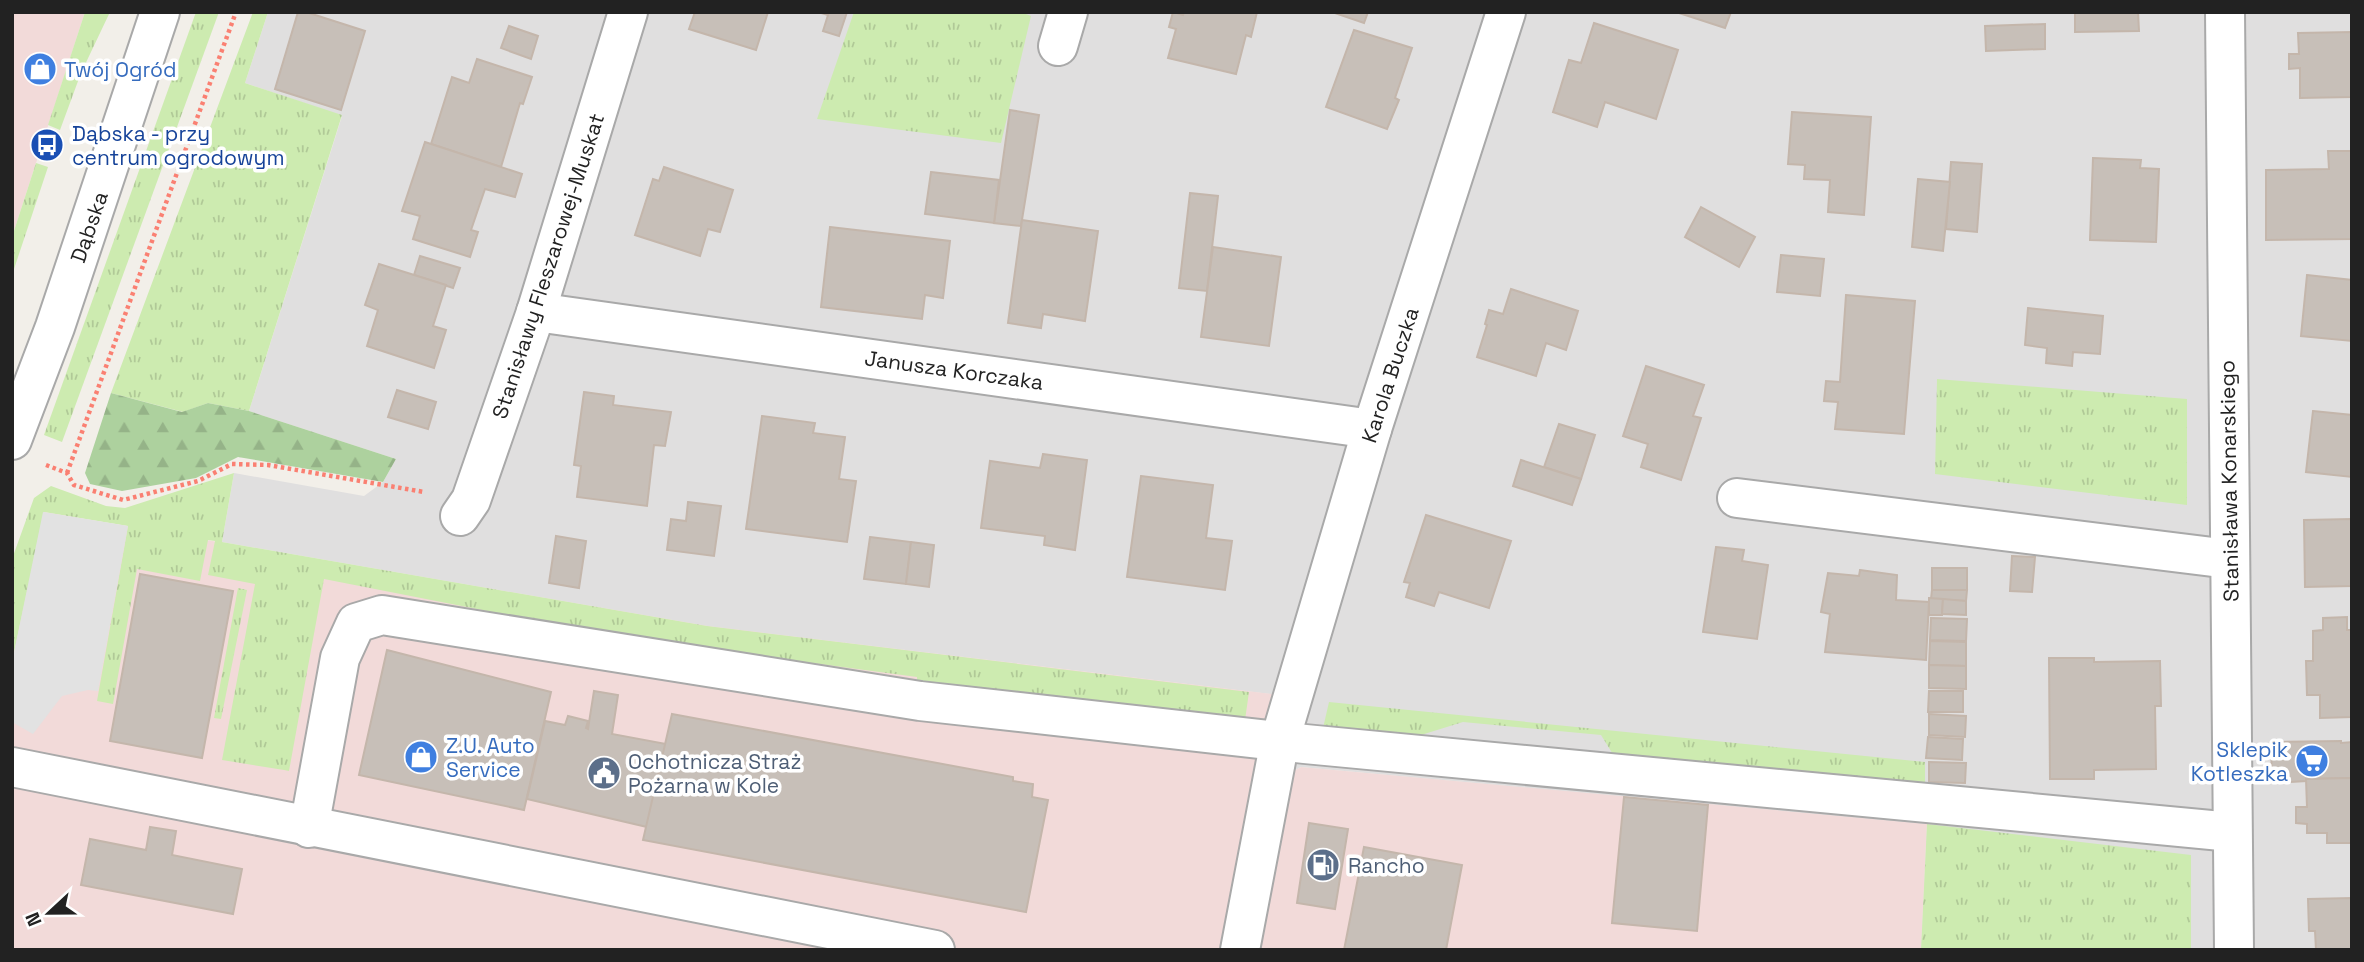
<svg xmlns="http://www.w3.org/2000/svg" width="2364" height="962" font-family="'Space Grotesk',sans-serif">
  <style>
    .residential { fill: #e0dfdf }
    .commercial { fill: #f2dad9 }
    .grass { fill: url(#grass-tufts) }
    .forest { fill: url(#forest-firs) }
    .parking { fill: #e2e2e2 }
    .building { fill: #c7bfb8; stroke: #c4b6ab; stroke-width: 2 }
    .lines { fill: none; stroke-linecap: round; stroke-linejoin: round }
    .minor-casing { stroke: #a9a9a9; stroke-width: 42 }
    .path { stroke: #fa8072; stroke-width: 4.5; stroke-dasharray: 3.5 3.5; stroke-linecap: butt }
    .minor { stroke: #fff; stroke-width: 38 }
    .labels { text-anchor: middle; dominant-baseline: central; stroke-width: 7; stroke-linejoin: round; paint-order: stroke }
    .shop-label { font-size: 21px; fill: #366cbe; stroke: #fff; text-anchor: start }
    .transit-label { font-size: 21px; fill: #164399; stroke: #fff; text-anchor: start }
    .street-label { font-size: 21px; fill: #222; stroke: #fff }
    .service-label { font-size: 21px; fill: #4e5e75; stroke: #fff; text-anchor: start }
  </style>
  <defs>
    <pattern id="grass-tufts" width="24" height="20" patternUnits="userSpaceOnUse" patternTransform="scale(1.75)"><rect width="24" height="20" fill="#cdebb0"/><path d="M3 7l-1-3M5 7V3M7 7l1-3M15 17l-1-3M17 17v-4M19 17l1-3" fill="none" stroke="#b0c997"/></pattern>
    <pattern id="forest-firs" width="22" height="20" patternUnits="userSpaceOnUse" patternTransform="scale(1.75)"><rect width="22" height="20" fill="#add19e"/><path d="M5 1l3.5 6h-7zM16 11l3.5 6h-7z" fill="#95b388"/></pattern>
  </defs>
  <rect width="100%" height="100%" fill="#f2efe9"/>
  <polygon class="residential" points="268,12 2352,12 2352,950 1921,950 1927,825 1301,767 1290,773 1284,783 1312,699 707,626 222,542 234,473 364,496 383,482 396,459 249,411 342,116 245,83"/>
  <g class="commercial">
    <polygon points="12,12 85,12 12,237"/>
    <polygon points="43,512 707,626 1313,699 1285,779 1290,773 1301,767 1927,824 1921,950 12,950 12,602"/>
  </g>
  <g class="grass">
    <polygon points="85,12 110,12 81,73 60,130 48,125"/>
    <polygon points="196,12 219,12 62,442 44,435"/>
    <polygon points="253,12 268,12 245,83 342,115 249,411 208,403 183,412 111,393"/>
    <polygon points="854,12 1021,12 1031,16 1001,143 817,119"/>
    <polygon points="36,163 48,167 12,275 12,237"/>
    <polygon points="1937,379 2187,399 2187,505 1935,474"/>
    <polygon points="234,473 222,542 707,626 1249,692 1245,720 982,688 917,685 917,677 701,648 517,617 324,579 289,771 284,770 222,760 255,584 208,575 215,541 208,540 200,581 137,569 113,704 97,701 128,526 44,512 12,662 12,559 34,498 51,486 106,506 125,508"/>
    <polygon points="238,588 247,590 221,719 214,718"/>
    <polygon points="1329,702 1925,762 1925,786 1614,756 1601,735 1463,722 1421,735 1323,728"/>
    <polygon points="1927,824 2191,855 2191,950 1921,950"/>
  </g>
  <polygon class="forest" points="111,393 182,412 208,403 249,411 396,459 383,482 238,457 196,478 122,491 90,484 85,473"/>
  <polygon class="parking" points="43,512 128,526 98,691 88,690 62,696 33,734 12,722 12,662"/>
  <g class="building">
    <polygon points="298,12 306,12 365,31 341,110 275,89"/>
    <polygon points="695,12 768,12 756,50 689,29"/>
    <polygon points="818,12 847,12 839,36 823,31 828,15"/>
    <polygon points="1173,12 1183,15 1184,12 1257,12 1251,37 1246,35 1236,74 1168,58 1176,29 1169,27"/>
    <polygon points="1332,12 1368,12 1364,23"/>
    <polygon points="1676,12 1731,12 1725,28"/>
    <polygon points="2075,12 2138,12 2139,31 2075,32"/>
    <polygon points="1594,23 1678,50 1656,119 1605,102 1597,127 1553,112 1569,60 1581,63"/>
    <polygon points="2045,24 2045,49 1986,51 1985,26"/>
    <polygon points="509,26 538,36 531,59 501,48"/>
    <polygon points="1354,30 1412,48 1395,98 1399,100 1387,129 1326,107"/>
    <polygon points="2352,32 2352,97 2300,98 2300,68 2289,69 2289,54 2299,54 2298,33"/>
    <polygon points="477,59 532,77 523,104 520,103 501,167 431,144 452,77 469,83"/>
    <polygon points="1010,110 1039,115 1021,226 994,223"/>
    <polygon points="1792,112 1871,117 1864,215 1828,212 1830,180 1804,179 1805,165 1788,164"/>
    <polygon points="425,142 522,174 515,197 485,189 471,230 478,232 470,257 413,239 420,216 402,211"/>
    <polygon points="2328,151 2352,151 2352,239 2266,240 2266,170 2329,169"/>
    <polygon points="2093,158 2141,160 2140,168 2159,169 2156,242 2090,240"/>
    <polygon points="1951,162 1982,164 1977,232 1946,229"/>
    <polygon points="664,167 733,190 720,232 708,229 700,256 635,235 653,179 659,181"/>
    <polygon points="931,172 999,180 994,223 925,214"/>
    <polygon points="1918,179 1950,182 1943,251 1912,247"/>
    <polygon points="1190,193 1218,196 1207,291 1179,288"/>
    <polygon points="1701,207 1755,237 1739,267 1685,237"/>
    <polygon points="1022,220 1098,231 1085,321 1043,314 1041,328 1008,323"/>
    <polygon points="830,227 950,241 943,298 925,295 922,319 821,307"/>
    <polygon points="1213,247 1281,257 1269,346 1201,337"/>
    <polygon points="1781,255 1824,259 1820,296 1777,292"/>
    <polygon points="420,256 460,268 453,288 414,275"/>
    <polygon points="379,264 446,285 433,326 446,330 434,368 367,346 378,310 365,305"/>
    <polygon points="2307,275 2352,280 2352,341 2301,336"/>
    <polygon points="1511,289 1578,311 1566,350 1546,343 1536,376 1477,357 1487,325 1485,324 1489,310 1503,314"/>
    <polygon points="1846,295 1915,301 1904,434 1835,429 1838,402 1824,401 1826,381 1840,382"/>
    <polygon points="2028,308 2103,316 2100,354 2073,352 2072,366 2046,363 2047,348 2025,345"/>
    <polygon points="1646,366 1704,385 1693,416 1701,418 1681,480 1641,467 1648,444 1623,436"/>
    <polygon points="397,390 436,402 428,429 388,417"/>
    <polygon points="584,392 614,396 613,405 671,412 665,446 654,445 647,506 577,497 581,466 574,465"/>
    <polygon points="2313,411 2352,415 2352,477 2306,472"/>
    <polygon points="762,416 815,423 813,433 845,437 839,479 856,481 847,542 746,529"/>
    <polygon points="1559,424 1595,435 1581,479 1544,467"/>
    <polygon points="1043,454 1087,460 1075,550 1044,545 1045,536 981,528 990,461 1040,468"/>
    <polygon points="1521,460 1581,479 1572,505 1513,486"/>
    <polygon points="1141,476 1213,485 1206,538 1232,541 1225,590 1127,577"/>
    <polygon points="688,502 721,506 714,556 667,550 671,519 686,521"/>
    <polygon points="1426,515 1511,541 1489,608 1439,592 1434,606 1406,597 1410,583 1404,582"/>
    <polygon points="2352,519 2352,586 2305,587 2304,520"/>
    <polygon points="556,536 586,541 579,588 549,583"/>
    <polygon points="870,537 911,542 906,584 864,579"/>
    <polygon points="911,542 934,545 929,587 906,584"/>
    <polygon points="1716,547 1744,550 1742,561 1768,565 1757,639 1703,632"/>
    <polygon points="2012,556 2035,557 2032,592 2010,591"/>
    <rect x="1932" y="568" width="35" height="22"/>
    <polygon points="1860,570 1897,575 1896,600 1929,602 1926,660 1825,652 1830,614 1821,612 1828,573 1859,576"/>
    <polygon points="140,574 233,591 202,758 110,741"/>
    <polygon points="1932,590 1967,590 1966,601 1931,599"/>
    <polygon points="1929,598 1943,599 1942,615 1929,615"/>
    <polygon points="1943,599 1966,601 1966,615 1942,614"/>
    <polygon points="2347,617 2347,630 2352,630 2352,717 2320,718 2320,695 2307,695 2306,661 2313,661 2313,631 2323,630 2323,618"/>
    <polygon points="1931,618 1967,619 1966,641 1930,640"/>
    <polygon points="1930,641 1966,642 1966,666 1929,665"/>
    <polygon points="387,650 551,692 524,810 359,775"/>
    <polygon points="2049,658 2094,658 2094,662 2160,661 2161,706 2155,706 2156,769 2094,770 2094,779 2050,779"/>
    <polygon points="1929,665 1966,666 1966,689 1929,688"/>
    <polygon points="594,691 618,695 612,734 666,744 647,827 527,799 545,721 565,725 568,716 588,721 586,728 588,729"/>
    <polygon points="1929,691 1963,691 1963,712 1928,712"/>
    <polygon points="672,714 1013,777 1013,781 1033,784 1032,797 1048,800 1026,912 643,840"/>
    <polygon points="1929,714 1966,716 1965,737 1929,735"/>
    <polygon points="1928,737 1963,739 1962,760 1926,758"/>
    <polygon points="2341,741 2341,743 2352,742 2352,778 2306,779 2306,781 2272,783 2271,742"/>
    <polygon points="1929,762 1966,763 1965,783 1929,782"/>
    <polygon points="2352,778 2352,843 2327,843 2327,833 2307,833 2307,824 2296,823 2296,807 2307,807 2306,779"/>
    <polygon points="1624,797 1708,805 1697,931 1612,923"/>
    <polygon points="1309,823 1348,829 1335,909 1297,903"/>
    <polygon points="150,827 176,831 172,855 242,869 233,914 81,885 90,839 146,850"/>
    <polygon points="1364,847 1462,865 1446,950 1344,950"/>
    <polygon points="2352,898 2352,950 2316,950 2315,931 2309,931 2308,899"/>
  </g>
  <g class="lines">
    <defs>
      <g id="minor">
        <polyline points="2225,12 2234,950"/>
        <polyline points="1058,46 1068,12"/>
        <polyline points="536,312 1372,429"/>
        <polyline points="12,440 55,327 160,12"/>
        <polyline points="1737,498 2229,559"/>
        <polyline points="460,516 471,500 536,312 628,12"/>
        <polyline points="12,767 935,950"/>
        <polyline points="309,828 340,658 356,623 382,615 920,701 1305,744 2232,832"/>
        <polyline points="1240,950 1280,740 1372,429 1506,12"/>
      </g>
    </defs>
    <use href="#minor" class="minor-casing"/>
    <g class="path">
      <polyline points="46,465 67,473 74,485 123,500 198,481 232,464 268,465 424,492"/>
      <polyline points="67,473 236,12"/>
    </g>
    <use href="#minor" class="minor"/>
  </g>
  <defs>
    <symbol id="shop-disc" viewBox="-11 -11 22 22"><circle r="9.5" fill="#3f7fe0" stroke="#fff"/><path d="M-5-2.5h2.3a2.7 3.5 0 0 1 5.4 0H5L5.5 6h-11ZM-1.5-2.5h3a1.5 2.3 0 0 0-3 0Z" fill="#fff"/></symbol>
    <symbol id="bus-disc" viewBox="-11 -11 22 22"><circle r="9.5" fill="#1a4fb4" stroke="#fff"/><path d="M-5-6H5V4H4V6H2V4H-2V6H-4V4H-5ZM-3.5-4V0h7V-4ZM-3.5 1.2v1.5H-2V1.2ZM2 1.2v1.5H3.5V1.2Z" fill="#fff"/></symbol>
    <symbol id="supermarket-disc" viewBox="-11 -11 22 22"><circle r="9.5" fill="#3f7fe0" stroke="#fff"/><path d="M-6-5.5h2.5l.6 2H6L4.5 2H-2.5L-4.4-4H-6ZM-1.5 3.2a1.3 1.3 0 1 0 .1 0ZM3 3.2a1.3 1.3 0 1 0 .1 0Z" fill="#fff"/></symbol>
    <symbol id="civic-disc" viewBox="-11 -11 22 22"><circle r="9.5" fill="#5c6f8a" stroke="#fff"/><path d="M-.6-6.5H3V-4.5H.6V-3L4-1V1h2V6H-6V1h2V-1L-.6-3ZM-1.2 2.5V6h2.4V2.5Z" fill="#fff"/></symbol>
    <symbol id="fuel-disc" viewBox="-11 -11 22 22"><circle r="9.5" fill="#5c6f8a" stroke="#fff"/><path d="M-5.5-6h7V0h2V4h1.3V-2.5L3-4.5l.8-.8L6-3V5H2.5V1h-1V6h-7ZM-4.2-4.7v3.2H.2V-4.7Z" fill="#fff"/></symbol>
  </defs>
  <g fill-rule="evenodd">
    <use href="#shop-disc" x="21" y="50" width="38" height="38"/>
    <use href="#bus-disc" x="28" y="126" width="38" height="38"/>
    <use href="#shop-disc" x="402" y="738" width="38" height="38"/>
    <use href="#supermarket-disc" x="2293" y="742" width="38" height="38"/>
    <use href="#civic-disc" x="585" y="754" width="38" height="38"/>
    <use href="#fuel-disc" x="1304" y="846" width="38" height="38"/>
  </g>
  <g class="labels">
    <g class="shop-label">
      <text x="64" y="69">Twój Ogród</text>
      <text x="446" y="745">Z.U. Auto<tspan x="446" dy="24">Service</tspan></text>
      <text x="2288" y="749" text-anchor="end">Sklepik<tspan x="2288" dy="24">Kotleszka</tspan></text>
    </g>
    <g class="transit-label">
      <text x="72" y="133">Dąbska - przy<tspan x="72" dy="24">centrum ogrodowym</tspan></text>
    </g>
    <g class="street-label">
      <text transform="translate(89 227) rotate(-71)">Dąbska</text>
      <text transform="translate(548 266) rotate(-72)">Stanisławy Fleszarowej-Muskat</text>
      <text transform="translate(954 370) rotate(8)">Janusza Korczaka</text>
      <text transform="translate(1390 375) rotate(-72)">Karola Buczka</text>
      <text transform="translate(2229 481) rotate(-91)">Stanisława Konarskiego</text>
    </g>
    <g class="service-label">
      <text x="628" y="761">Ochotnicza Straż<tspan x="628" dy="24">Pożarna w Kole</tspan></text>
      <text x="1348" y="865">Rancho</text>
    </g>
  </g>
  <rect width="2364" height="962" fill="none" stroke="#222222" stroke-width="28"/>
  <g transform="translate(49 913) rotate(248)" stroke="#ffffff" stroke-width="5" paint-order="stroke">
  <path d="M0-5L12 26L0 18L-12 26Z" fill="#222222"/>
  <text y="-10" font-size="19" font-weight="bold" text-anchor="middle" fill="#222222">N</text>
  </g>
</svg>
